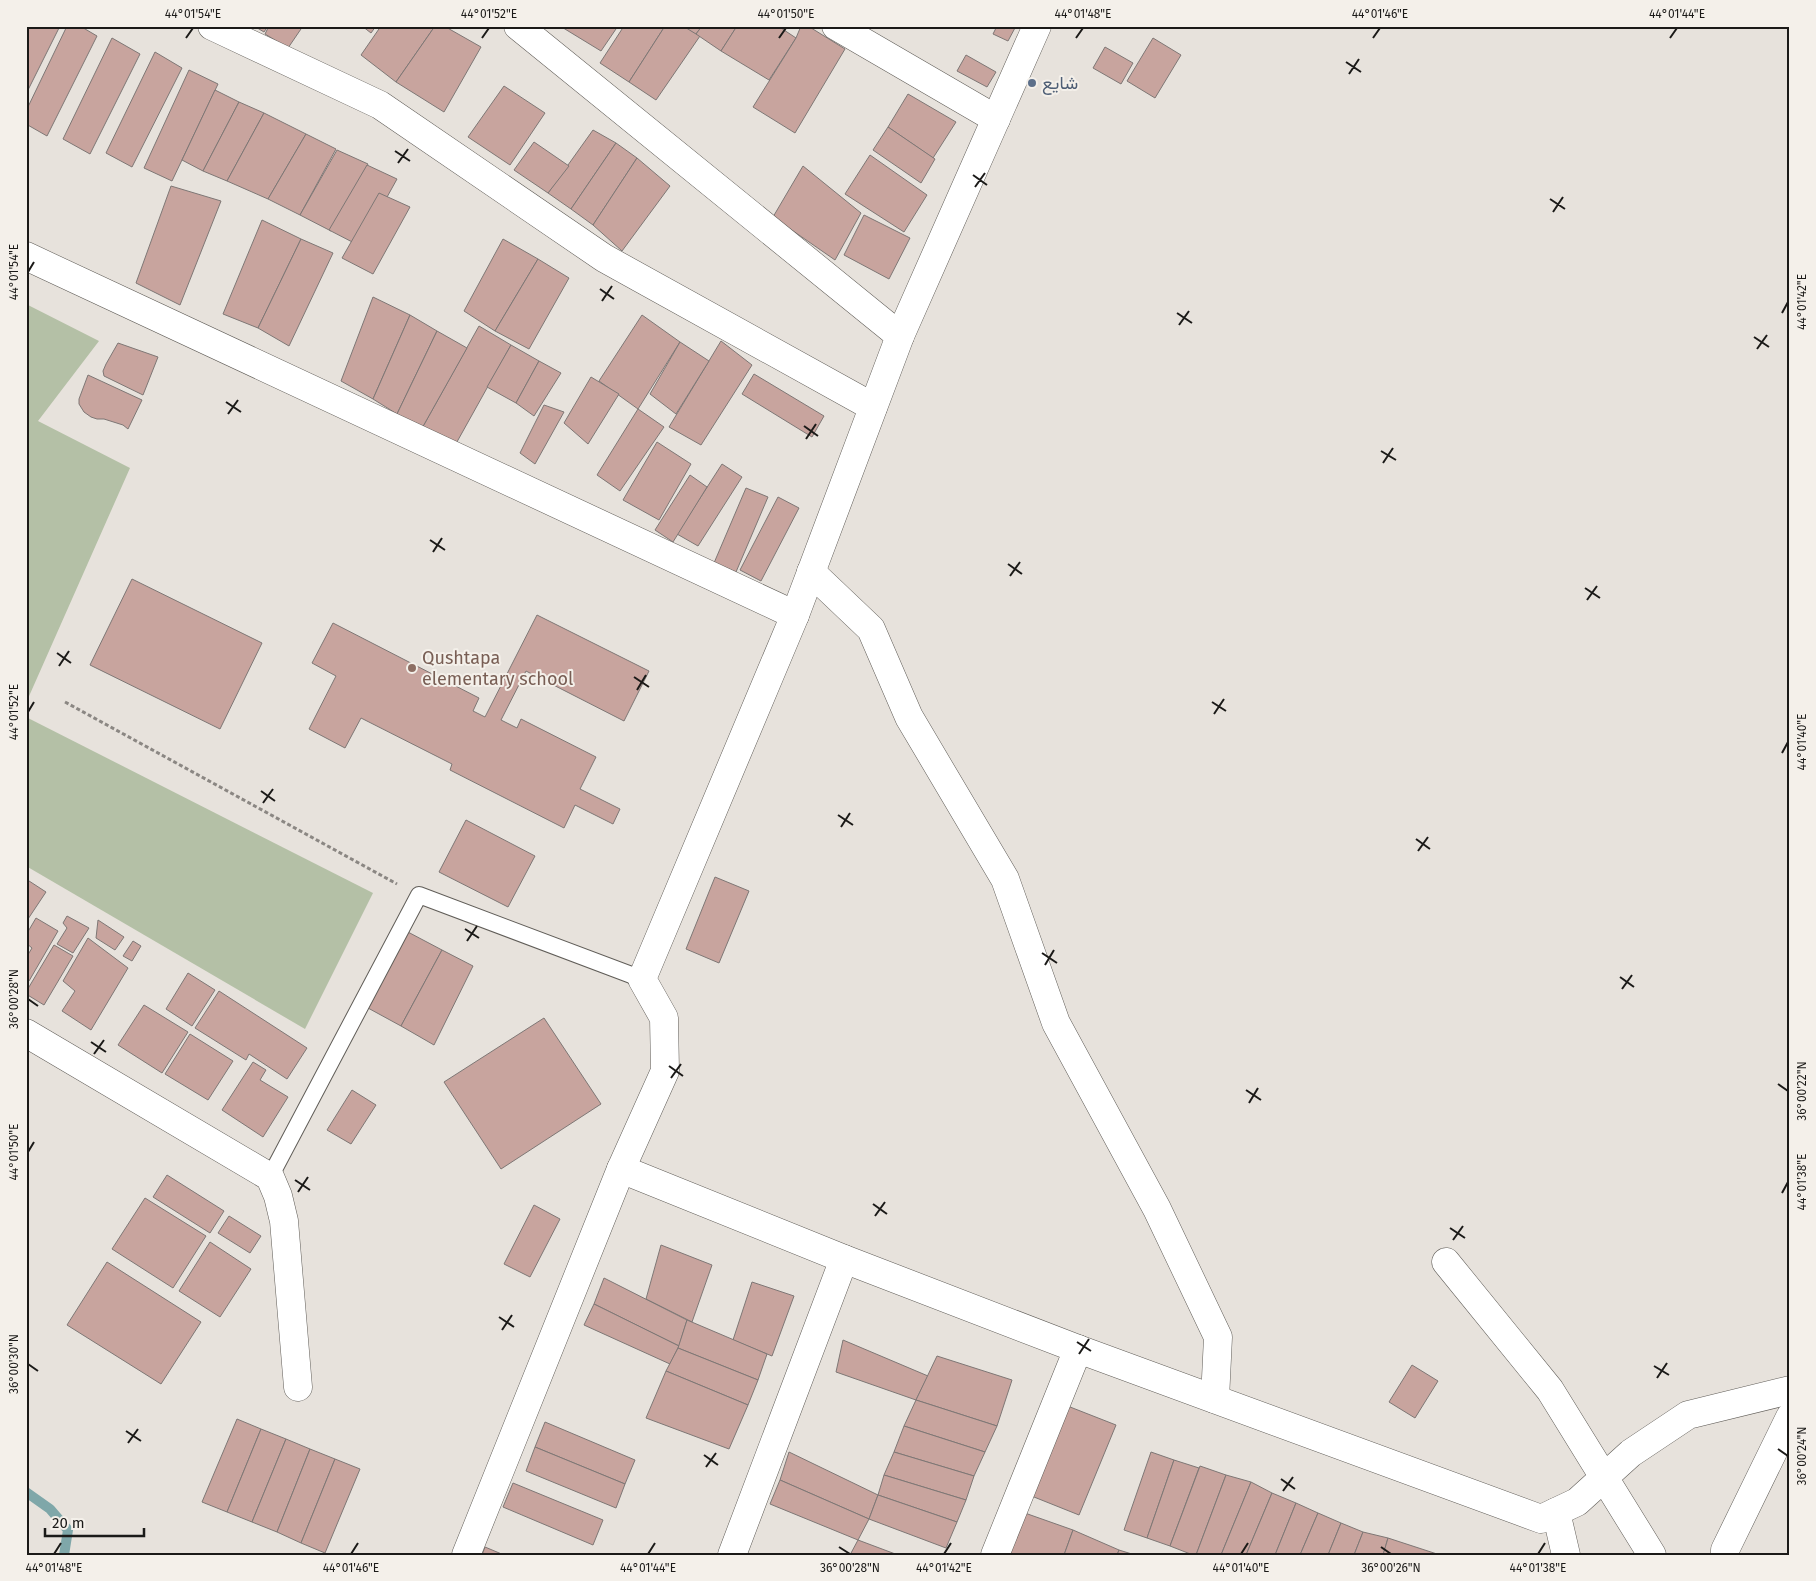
<svg xmlns="http://www.w3.org/2000/svg" width="1816" height="1581" font-family="'Fira Sans',Vazirmatn,sans-serif">
  <style>
    .green { fill: #b4c0a6 }
    .lines { fill: none; stroke-linecap: round; stroke-linejoin: round }
    .stream { stroke: #7fa7a9; stroke-width: 10 }
    .building { fill: #c8a49e; stroke: #7e7775 }
    .service-casing { stroke: #605d58; stroke-width: 18 }
    .minor-casing { stroke: #605d58; stroke-width: 29 }
    .path { stroke: #8b8783; stroke-width: 3; stroke-dasharray: 4 2.5; stroke-linecap: butt }
    .service { stroke: #fff; stroke-width: 16 }
    .minor { stroke: #fff; stroke-width: 28 }
    .ticks { fill: none; stroke: #1b1a18; stroke-width: 2 }
    .service-dot { fill: #5c6f8a; stroke: #f4f0ea; stroke-width: 2 }
    .education-dot { fill: #8d6e63; stroke: #f4f0ea; stroke-width: 2 }
    .labels { text-anchor: middle; dominant-baseline: central; stroke-width: 4; stroke-linejoin: round; paint-order: stroke }
    .service-label { font-size: 18px; fill: #4e5e75; stroke: #f4f0ea; text-anchor: start }
    .education-label { font-size: 18px; fill: #785e54; stroke: #f4f0ea; text-anchor: start }
    .neatline { fill: none; stroke: #1b1a18; stroke-width: 2 }
    .ticks-label { font-size: 12px; text-anchor: middle; fill: #1b1a18 }
  </style>
  <rect width="100%" height="100%" fill="#e7e2dc"/>
  <g class="green">
    <polygon points="26,304 99,341 38,421 130,468 26,703"/>
    <polygon points="26,717 373,893 305,1029 26,866"/>
  </g>
  <g class="lines">
    <polyline class="stream" points="26,1492 50,1509 68,1530 64,1555"/>
  </g>
  <g class="building">
    <polygon points="26,26 60,26 26,94"/>
    <polygon points="67,26 80,26 97,36 47,136 26,124 26,111"/>
    <polygon points="254,26 268,26 264,32"/>
    <polygon points="269,26 303,26 288,48 265,34"/>
    <polygon points="362,26 376,26 371,33"/>
    <polygon points="381,26 435,26 396,82 361,55"/>
    <polygon points="435,26 444,26 481,47 444,112 396,82"/>
    <polygon points="560,26 618,26 601,51"/>
    <polygon points="624,26 665,26 629,82 600,63"/>
    <polygon points="665,26 684,26 700,36 656,100 629,82"/>
    <polygon points="683,26 702,26 696,34"/>
    <polygon points="702,26 737,26 721,51 696,34"/>
    <polygon points="737,26 778,26 796,38 769,80 721,51"/>
    <polygon points="801,26 808,26 845,49 795,133 753,107 796,38"/>
    <polygon points="997,26 1016,26 1008,41 993,34"/>
    <polygon points="112,38 140,54 90,154 63,139"/>
    <polygon points="1153,38 1181,55 1155,98 1127,81"/>
    <polygon points="1105,47 1133,63 1121,84 1093,68"/>
    <polygon points="155,52 182,68 132,167 106,153"/>
    <polygon points="966,55 996,72 987,87 957,71"/>
    <polygon points="189,70 218,84 172,181 144,168"/>
    <polygon points="504,86 545,113 510,165 468,137"/>
    <polygon points="215,90 239,102 203,171 182,160"/>
    <polygon points="908,94 956,122 933,158 888,127"/>
    <polygon points="239,102 264,113 227,181 203,171"/>
    <polygon points="264,113 306,134 268,199 227,181"/>
    <polygon points="888,127 935,159 921,183 873,150"/>
    <polygon points="593,130 616,143 571,209 548,193"/>
    <polygon points="306,134 336,149 300,215 268,199"/>
    <polygon points="534,142 569,166 548,193 514,170"/>
    <polygon points="616,143 637,158 593,225 571,209"/>
    <polygon points="337,150 368,164 331,231 300,215"/>
    <polygon points="870,155 927,195 904,232 845,194"/>
    <polygon points="637,158 670,186 622,251 593,225"/>
    <polygon points="367,165 397,179 360,246 329,230"/>
    <polygon points="803,166 861,213 835,260 773,217"/>
    <polygon points="171,186 221,201 180,305 136,283"/>
    <polygon points="379,193 410,207 373,274 342,258"/>
    <polygon points="864,215 910,238 889,279 844,255"/>
    <polygon points="262,220 301,239 258,328 223,314"/>
    <polygon points="301,239 333,253 289,346 258,328"/>
    <polygon points="503,239 538,259 495,331 464,311"/>
    <polygon points="538,259 569,278 529,349 495,331"/>
    <polygon points="373,297 410,315 373,399 341,381"/>
    <polygon points="410,315 437,331 397,414 373,399"/>
    <polygon points="642,315 680,342 638,409 599,381"/>
    <polygon points="479,326 511,345 453,449 421,430"/>
    <polygon points="437,331 467,348 421,430 397,414"/>
    <polygon points="721,341 752,365 701,445 669,427"/>
    <polygon points="680,342 709,361 676,414 650,394"/>
    <polygon points="118,343 158,357 143,395 104,376 103,371 106,364"/>
    <polygon points="511,345 539,361 516,403 487,387"/>
    <polygon points="539,361 561,373 534,416 516,403"/>
    <polygon points="754,374 824,416 812,437 742,394"/>
    <polygon points="88,375 142,400 128,429 123,425 104,419 97,419 91,417 84,412 79,404 79,399"/>
    <polygon points="591,377 619,394 588,444 564,423"/>
    <polygon points="544,405 564,412 535,464 520,453"/>
    <polygon points="638,409 664,427 620,491 597,475"/>
    <polygon points="657,442 691,464 659,520 623,500"/>
    <polygon points="722,464 742,477 698,546 677,534"/>
    <polygon points="690,475 707,487 673,542 655,530"/>
    <polygon points="746,488 768,497 736,572 714,563"/>
    <polygon points="778,497 799,508 761,581 740,570"/>
    <polygon points="132,579 262,643 220,729 90,665"/>
    <polygon points="537,615 649,671 624,721 526,671 501,720 517,728 521,719 596,757 580,789 620,809 613,824 575,805 564,828 450,770 452,764 361,718 345,748 309,729 336,676 312,663 333,623 479,698 473,711 485,717"/>
    <polygon points="466,820 535,856 508,907 439,872"/>
    <polygon points="715,877 749,891 719,963 686,949"/>
    <polygon points="26,879 46,892 26,922"/>
    <polygon points="67,916 89,928 73,953 57,944 67,928 63,923"/>
    <polygon points="36,918 58,931 29,981 26,980 26,958 32,948 26,943 26,935"/>
    <polygon points="98,920 124,937 115,950 96,938"/>
    <polygon points="406,931 442,950 401,1026 368,1008"/>
    <polygon points="88,938 128,968 91,1030 62,1011 75,991 63,981"/>
    <polygon points="133,941 141,946 132,961 123,956"/>
    <polygon points="54,945 73,956 44,1005 26,994 26,992"/>
    <polygon points="442,950 473,966 434,1045 401,1026"/>
    <polygon points="188,973 215,990 192,1026 166,1009"/>
    <polygon points="219,991 307,1048 287,1079 249,1054 246,1060 195,1028"/>
    <polygon points="144,1005 188,1032 162,1073 118,1045"/>
    <polygon points="544,1018 601,1104 501,1169 444,1082"/>
    <polygon points="190,1034 233,1061 208,1100 165,1074"/>
    <polygon points="253,1062 266,1070 260,1080 288,1097 263,1137 222,1110"/>
    <polygon points="352,1090 376,1105 351,1144 327,1130"/>
    <polygon points="167,1175 224,1211 210,1233 153,1197"/>
    <polygon points="145,1198 206,1236 173,1288 112,1249"/>
    <polygon points="534,1205 560,1219 530,1277 504,1264"/>
    <polygon points="229,1216 261,1236 250,1253 218,1233"/>
    <polygon points="210,1242 251,1269 220,1317 179,1291"/>
    <polygon points="661,1245 712,1265 692,1322 646,1299"/>
    <polygon points="107,1262 201,1322 161,1384 67,1325"/>
    <polygon points="604,1278 687,1320 679,1346 594,1304"/>
    <polygon points="752,1282 794,1296 772,1356 733,1340"/>
    <polygon points="594,1304 679,1346 670,1364 584,1325"/>
    <polygon points="687,1320 767,1354 758,1380 678,1348"/>
    <polygon points="843,1340 928,1376 916,1400 836,1372"/>
    <polygon points="678,1348 758,1380 748,1405 666,1371"/>
    <polygon points="937,1356 1012,1380 997,1426 916,1400"/>
    <polygon points="1412,1365 1438,1381 1415,1418 1389,1402"/>
    <polygon points="666,1371 748,1405 729,1449 646,1418"/>
    <polygon points="916,1400 997,1426 985,1452 904,1426"/>
    <polygon points="1065,1405 1116,1425 1079,1515 1029,1495"/>
    <polygon points="237,1419 261,1429 227,1512 202,1502"/>
    <polygon points="545,1422 635,1460 625,1484 535,1447"/>
    <polygon points="904,1426 985,1452 974,1476 894,1452"/>
    <polygon points="261,1429 286,1439 252,1522 227,1512"/>
    <polygon points="286,1439 310,1449 277,1532 252,1522"/>
    <polygon points="535,1447 625,1484 616,1508 526,1471"/>
    <polygon points="310,1449 335,1459 301,1543 277,1532"/>
    <polygon points="789,1452 878,1495 869,1519 780,1480"/>
    <polygon points="894,1452 974,1476 966,1500 884,1475"/>
    <polygon points="1151,1452 1174,1460 1147,1538 1124,1530"/>
    <polygon points="335,1459 360,1469 325,1553 301,1543"/>
    <polygon points="1174,1460 1199,1468 1170,1546 1147,1538"/>
    <polygon points="1200,1466 1226,1475 1196,1555 1193,1555 1170,1546"/>
    <polygon points="884,1475 966,1500 957,1522 878,1495"/>
    <polygon points="1226,1475 1251,1482 1221,1555 1196,1555"/>
    <polygon points="780,1480 869,1519 858,1540 770,1504"/>
    <polygon points="1251,1482 1272,1493 1246,1555 1221,1555"/>
    <polygon points="513,1483 603,1520 593,1545 503,1507"/>
    <polygon points="1272,1493 1296,1503 1275,1555 1246,1555"/>
    <polygon points="878,1495 957,1522 946,1548 869,1519"/>
    <polygon points="1296,1503 1318,1513 1300,1555 1275,1555"/>
    <polygon points="1022,1512 1073,1530 1064,1555 1005,1555"/>
    <polygon points="1318,1513 1341,1523 1328,1555 1300,1555"/>
    <polygon points="1341,1523 1363,1532 1354,1555 1328,1555"/>
    <polygon points="1073,1530 1119,1550 1117,1555 1064,1555"/>
    <polygon points="1363,1532 1388,1538 1383,1555 1354,1555"/>
    <polygon points="1388,1538 1437,1554 1383,1555"/>
    <polygon points="858,1540 898,1555 850,1555"/>
    <polygon points="485,1547 504,1555 482,1555"/>
    <polygon points="1119,1550 1135,1555 1117,1555"/>
  </g>
  <g class="lines">
    <defs>
      <polyline id="service" points="270,1177 419,895 642,979"/>
      <g id="minor">
        <polyline points="212,26 380,105 604,258 873,407"/>
        <polyline points="518,26 900,336"/>
        <polyline points="836,26 996,119"/>
        <polyline points="26,256 795,615"/>
        <polyline points="811,572 871,629 909,717 1005,879 1056,1023 1157,1209 1218,1337 1215,1399"/>
        <polyline points="26,1033 270,1177 278,1196 284,1221 298,1387"/>
        <polyline points="621,1169 844,1259 1078,1349 1541,1519 1577,1502 1631,1453 1688,1415 1790,1390"/>
        <polyline points="1446,1262 1550,1390 1652,1555"/>
        <polyline points="1556,1512 1566,1555"/>
        <polyline points="466,1555 621,1169 665,1071 664,1018 642,979 795,615 900,336 1037,26"/>
        <polyline points="732,1555 844,1259"/>
        <polyline points="995,1555 1078,1349"/>
        <polyline points="1725,1555 1725,1550 1790,1417"/>
      </g>
    </defs>
    <use href="#service" class="service-casing"/>
    <use href="#minor" class="minor-casing"/>
    <polyline class="path" points="65,702 397,884"/>
    <use href="#service" class="service"/>
    <use href="#minor" class="minor"/>
  </g>
  <path class="ticks" d="M186,38L193,28M482,38L489,28M779,38L786,28M1076,38L1083,28M1373,38L1380,28M1670,38L1677,28M1346,62L1361,72M1349,74L1359,59M395,151L410,161M398,163L408,149M973,175L987,185M975,187L985,173M1550,199L1565,209M1553,212L1563,197M28,272L34,262M600,289L614,299M602,301L612,286M1177,313L1192,323M1782,313L1788,302M1179,325L1189,311M1754,337L1769,347M1757,349L1767,335M226,402L241,412M228,414L238,400M804,426L818,436M806,439L816,424M1381,451L1396,460M1383,463L1393,448M430,540L445,550M433,552L442,538M1008,564L1022,574M1010,576L1020,562M1585,588L1600,598M1587,600L1597,586M57,653L71,663M59,666L69,651M634,677L649,687M637,690L646,675M1212,702L1226,711M28,712L34,702M1214,714L1224,699M1782,753L1788,742M261,791L275,801M263,803L273,789M838,815L853,825M841,827L850,813M1416,839L1430,849M1418,851L1428,837M465,929L479,938M467,941L477,926M1042,953L1057,963M1045,965L1054,950M1620,977L1634,987M1622,989L1632,975M28,999L38,1006M91,1042L106,1052M94,1054L104,1040M669,1066L683,1076M671,1078L681,1064M1778,1084L1788,1091M1246,1090L1261,1100M1249,1103L1258,1088M28,1152L34,1142M295,1180L310,1190M298,1192L308,1177M1782,1193L1788,1182M873,1204L887,1214M875,1216L885,1202M1450,1228L1465,1238M1453,1240L1463,1226M499,1317L514,1327M502,1330L512,1315M1077,1342L1091,1351M1079,1354L1089,1339M28,1364L38,1371M1654,1366L1669,1375M1657,1378L1667,1363M126,1431L141,1441M128,1443L138,1429M1778,1449L1788,1456M704,1455L718,1465M706,1467L716,1453M1281,1479L1295,1489M1283,1491L1293,1477M839,1547L850,1554M1381,1547L1391,1554M54,1554L61,1543M351,1554L358,1543M648,1554L655,1543M944,1554L951,1543M1241,1554L1248,1543M1538,1554L1545,1543"/>
  <circle class="service-dot" cx="1032" cy="83" r="5"/>
  <circle class="education-dot" cx="412" cy="668" r="5"/>
  <g class="labels">
    <g class="service-label">
      <text x="1042" y="83">شايع</text>
    </g>
    <g class="education-label">
      <text x="422" y="658">Qushtapa<tspan x="422" dy="21">elementary school</tspan></text>
    </g>
  </g>
  <rect width="1816" height="1581" fill="none" stroke="#f4f0ea" stroke-width="55"/>
  <path d="M45 1528v8h99v-8" fill="none" stroke="#1b1a18" stroke-width="2.5"/>
  <text x="52" y="1528" font-size="15" fill="#1b1a18" stroke="#f4f0ea" stroke-width="4" paint-order="stroke">20 m</text>
  <rect x="28" y="28" width="1760" height="1526" class="neatline"/>
  <g class="ticks-label">
    <text x="193" y="18">44°01'54"E</text>
    <text x="489" y="18">44°01'52"E</text>
    <text x="786" y="18">44°01'50"E</text>
    <text x="1083" y="18">44°01'48"E</text>
    <text x="1380" y="18">44°01'46"E</text>
    <text x="1677" y="18">44°01'44"E</text>
    <text transform="translate(14 272) rotate(-90)" y="4">44°01'54"E</text>
    <text transform="translate(1802 302) rotate(-90)" y="4">44°01'42"E</text>
    <text transform="translate(14 712) rotate(-90)" y="4">44°01'52"E</text>
    <text transform="translate(1802 742) rotate(-90)" y="4">44°01'40"E</text>
    <text transform="translate(14 999) rotate(-90)" y="4">36°00'28"N</text>
    <text transform="translate(1802 1091) rotate(-90)" y="4">36°00'22"N</text>
    <text transform="translate(14 1152) rotate(-90)" y="4">44°01'50"E</text>
    <text transform="translate(1802 1182) rotate(-90)" y="4">44°01'38"E</text>
    <text transform="translate(14 1364) rotate(-90)" y="4">36°00'30"N</text>
    <text transform="translate(1802 1456) rotate(-90)" y="4">36°00'24"N</text>
    <text x="54" y="1572">44°01'48"E</text>
    <text x="351" y="1572">44°01'46"E</text>
    <text x="648" y="1572">44°01'44"E</text>
    <text x="850" y="1572">36°00'28"N</text>
    <text x="944" y="1572">44°01'42"E</text>
    <text x="1241" y="1572">44°01'40"E</text>
    <text x="1391" y="1572">36°00'26"N</text>
    <text x="1538" y="1572">44°01'38"E</text>
  </g>
</svg>
